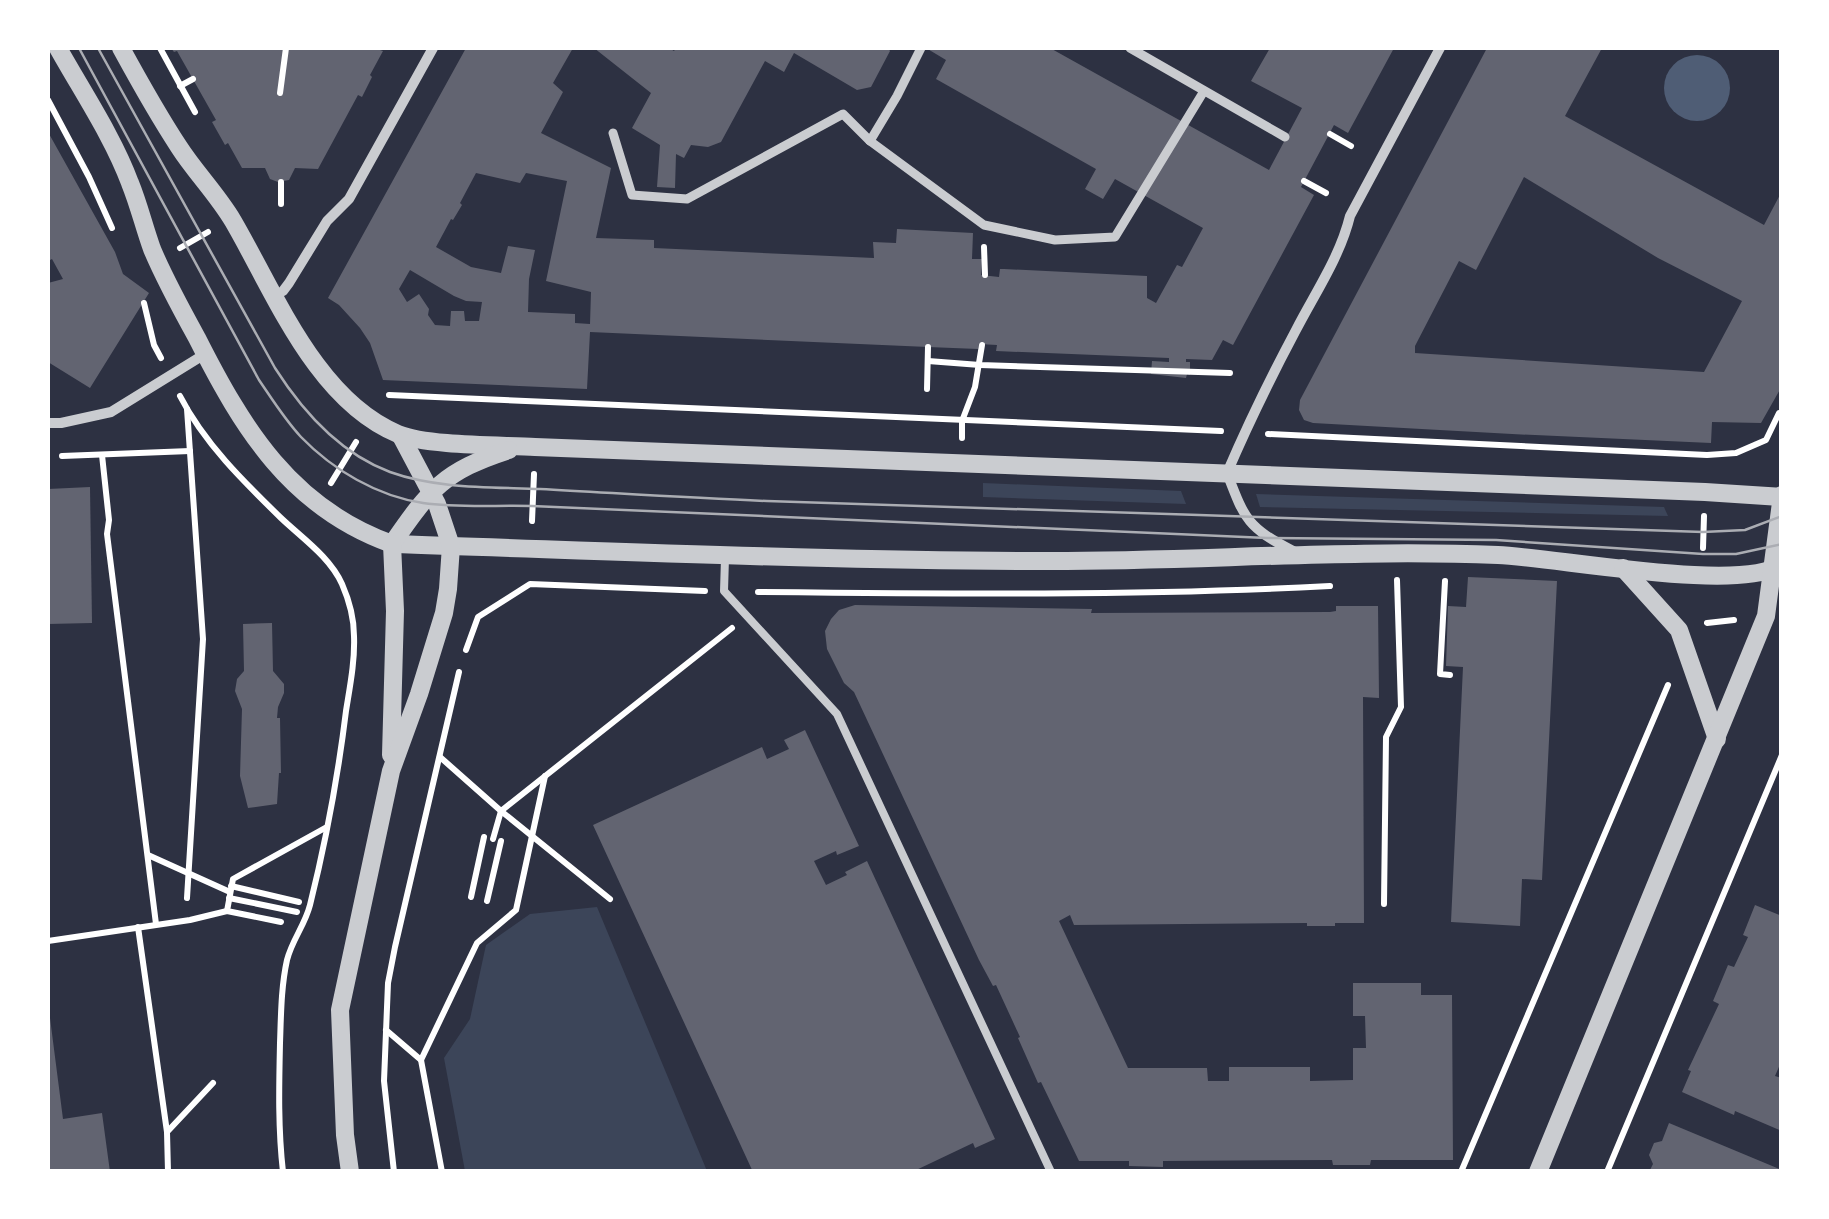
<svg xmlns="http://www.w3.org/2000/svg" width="1829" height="1219" font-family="'Asap Condensed',sans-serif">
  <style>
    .green { fill: #3c4559 }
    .water { fill: #4f5d75 }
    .building { fill: #626471; fill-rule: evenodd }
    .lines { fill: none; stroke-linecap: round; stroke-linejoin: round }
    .path { stroke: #fff; stroke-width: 6 }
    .service { stroke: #caccd0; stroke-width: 8 }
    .pedestrian { stroke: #caccd0; stroke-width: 9 }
    .minor { stroke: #caccd0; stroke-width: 10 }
    .tertiary { stroke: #caccd0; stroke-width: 18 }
    .tram { stroke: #abadb3; stroke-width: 2.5 }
  </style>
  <rect width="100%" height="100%" fill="#2d3142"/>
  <g class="green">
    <polygon points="983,483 1181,491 1186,504 983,497"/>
    <polygon points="1256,494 1664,507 1668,516 1260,507"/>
    <polygon points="597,907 707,1171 465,1171 444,1058 470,1019 486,945 530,914"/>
  </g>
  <circle class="water" cx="1697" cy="88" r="33"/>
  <g class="building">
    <polygon points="171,48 382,48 380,50 383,51 370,75 372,77 362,97 358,95 318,169 295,168 289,180 278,182 270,179 265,168 242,168 228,143 225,145 212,122 216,120 177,51 174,52"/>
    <path d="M466,48H573L553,83L563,92L541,133L611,168L596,238L654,240V248L874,258L873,242L896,243L897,229L973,233L972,259H982L981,275L999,277L1000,269H1004L1147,276V298L1156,303L1177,265L1182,267L1203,228L1115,179L1103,199L1085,189L1096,169L936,79L946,60L926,48H1050L1269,170L1302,108L1251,81L1270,48H1394L1348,133L1334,125L1301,187L1314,195L1233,345L1223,340L1212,360L1186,359V362H1190V375L1187,374L1186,378L1151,374L1152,361L1169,362V358L996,351L997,345L979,344L978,349L928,347L590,332L587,389L383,380L370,343L360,328L339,305L328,298ZM476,173L520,183L526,173L567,181L546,281L591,292L590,324L575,323V314L528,312L529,279L535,250L508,246L501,273L471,267L436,247L451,219L453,220L462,205L460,203ZM410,270L454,296L466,301L482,302L479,321H465L464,311H451L450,326L435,325L428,315L429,309L419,294L407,302L399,289Z"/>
    <polygon points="594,48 669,48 674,51 676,48 888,48 890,51 871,87 857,90 794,53 784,72 765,61 721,142 708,147 691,145 684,158 676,154 675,188 657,187 660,145 632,128 651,93"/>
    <path d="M1487,48H1602L1565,116L1764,225L1782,191V386L1761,423L1712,422L1711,443L1512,434L1313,423L1304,420L1299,410L1300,400ZM1524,177L1658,258L1742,301L1704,372L1415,353V346L1459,261L1476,270Z"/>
    <polygon points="48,132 115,252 123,274 149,293 90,388 48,362 48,283 63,279 52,259 48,261"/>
    <polygon points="90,487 92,623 48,624 48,489"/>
    <polygon points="1468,577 1557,581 1542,880 1522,879 1520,926 1451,922 1463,667 1446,666 1448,606 1466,607"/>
    <polygon points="855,605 1092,609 1091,613 1330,612 1336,611 1336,606 1378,606 1379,698 1363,697 1364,923 1335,923 1335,926 1307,926 1307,923 1074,925 1070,915 1059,921 1128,1068 1207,1068 1208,1081 1229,1081 1229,1067 1310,1067 1310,1081 1353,1080 1353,1048 1366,1048 1365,1016 1353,1016 1353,983 1421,983 1421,995 1452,995 1453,1160 1371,1160 1370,1165 1333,1165 1332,1160 1163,1161 1163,1167 1129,1166 1129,1161 1079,1161 1041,1082 1038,1083 1018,1038 1020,1037 996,985 993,986 979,960 854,692 844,683 827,649 825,631 831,619 839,610"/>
    <polygon points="272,623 273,671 284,684 284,693 278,707 277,718 280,718 281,773 279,773 277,804 248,808 240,776 242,709 235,691 237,679 244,671 243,624"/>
    <polygon points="805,730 859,846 837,855 836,851 814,861 826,885 847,875 845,872 867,861 995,1139 975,1148 973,1143 912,1172 753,1172 593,825 762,747 767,759 789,749 784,740"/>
    <polygon points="1755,905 1782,916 1782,1060 1775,1076 1782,1078 1782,1131 1735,1111 1734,1115 1682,1092 1691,1071 1688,1070 1719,1004 1713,1001 1728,965 1734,967 1748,937 1743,935"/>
    <polygon points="48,1018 50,1018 63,1119 102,1113 110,1172 48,1172"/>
    <polygon points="1669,1123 1782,1170 1782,1172 1649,1172 1653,1164 1649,1155 1654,1143 1662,1141"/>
  </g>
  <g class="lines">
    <g class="path">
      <polyline points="160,48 195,112"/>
      <polyline points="180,86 193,79"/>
      <polyline points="280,93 286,48"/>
      <polyline points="48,100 89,177 112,228"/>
      <polyline points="1330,134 1351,146"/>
      <polyline points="1304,181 1326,193"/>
      <polyline points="281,182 281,204"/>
      <polyline points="984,247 985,275"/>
      <polyline points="180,248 208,232"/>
      <polyline points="144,303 154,345 161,358"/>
      <polyline points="928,361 980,365 1230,373"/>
      <polyline points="927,389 928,347"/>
      <polyline points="389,395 1221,431"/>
      <path d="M180,396C204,443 244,482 281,518C302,538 330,557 342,584C349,600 354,619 354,636C355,661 350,686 346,711C338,776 326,841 310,905C305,925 292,940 287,960C281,987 281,1016 280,1043C279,1087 278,1128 283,1172"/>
      <polyline points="1268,434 1707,455 1736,453 1766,440 1779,413 1782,414"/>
      <polyline points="962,438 962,421 975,387 982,345"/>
      <polyline points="102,455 109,520 107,534 156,924"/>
      <polyline points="62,456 190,451"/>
      <polyline points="331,483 356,442"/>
      <polyline points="532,521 534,474"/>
      <polyline points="1703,548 1704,516"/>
      <polyline points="1445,581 1440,674 1450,675"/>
      <path d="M758,592C949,594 1139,596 1330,586"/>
      <polyline points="1707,623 1734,620"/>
      <polyline points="466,650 478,617 530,584 705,591"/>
      <polyline points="440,757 501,811 610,899"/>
      <polyline points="493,839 501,811 732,628"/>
      <polyline points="148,855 230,892"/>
      <polyline points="231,886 299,902"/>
      <polyline points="471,897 484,837"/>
      <polyline points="187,898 203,639 187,409"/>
      <polyline points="229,898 297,912"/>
      <polyline points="487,901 501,841"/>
      <polyline points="1384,904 1386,737 1401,707 1397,580"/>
      <polyline points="281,922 227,911 233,879 325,828"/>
      <polyline points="138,927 167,1132"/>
      <polyline points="48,941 190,920 227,911"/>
      <polyline points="386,1030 421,1060 442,1172"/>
      <polyline points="421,1060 477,943 516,910 545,776"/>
      <polyline points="168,1172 167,1132 213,1083"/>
      <polyline points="394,1172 384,1081 388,983 395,947 459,672"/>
      <polyline points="1461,1172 1668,685"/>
      <polyline points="1607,1172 1782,755"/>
    </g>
    <polyline class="service" points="725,558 724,591 837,714 1051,1172"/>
    <g class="pedestrian">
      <polyline points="1130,48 1285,137"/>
      <polyline points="613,133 632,195 687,199 843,114 870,141 897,96 921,48"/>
      <polyline points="870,141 984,225 1055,240 1115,237 1204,91"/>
    </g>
    <g class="minor">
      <polyline points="274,296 283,291 289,283 327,221 349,199 433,48"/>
      <polyline points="48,423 61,423 111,412 205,354"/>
      <path d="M1293,551C1247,527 1245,520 1227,473C1248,424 1271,377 1296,330C1315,293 1340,257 1350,216L1440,48"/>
    </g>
    <g class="tertiary">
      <path d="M58,48C82,91 113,137 130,183C139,205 144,227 152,249C165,280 181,309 197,338C243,429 291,508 392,544C612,551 831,561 1051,561C1200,561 1349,549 1498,555C1554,557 1743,594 1782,564"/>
      <path d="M121,48C139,81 158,115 179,147C195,172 217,194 233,221C275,293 316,400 398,434C427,446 500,445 535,447L1705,492L1782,497"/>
      <path d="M392,544C430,489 444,471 509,450"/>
      <polyline points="1623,568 1679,630 1717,739"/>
      <polyline points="391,755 395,611 392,544"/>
      <polyline points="350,1172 345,1135 340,1010 391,771 419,694 444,613 448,589 451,546 437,504 401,436"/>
      <polyline points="1538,1172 1766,616 1782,495"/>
    </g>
    <g class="tram">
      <path d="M79,48L259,380C272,399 285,420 301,437C333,470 377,496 423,503C458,508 496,505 532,506L1267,538L1496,540L1703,554H1736L1782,544"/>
      <path d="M98,48L275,368C303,412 339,453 390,472C437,489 491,487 540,489C615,493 691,498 767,501C1079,513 1391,519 1703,532L1745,530L1782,516"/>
    </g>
  </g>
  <rect width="1829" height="1219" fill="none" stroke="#ffffff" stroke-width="100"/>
</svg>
